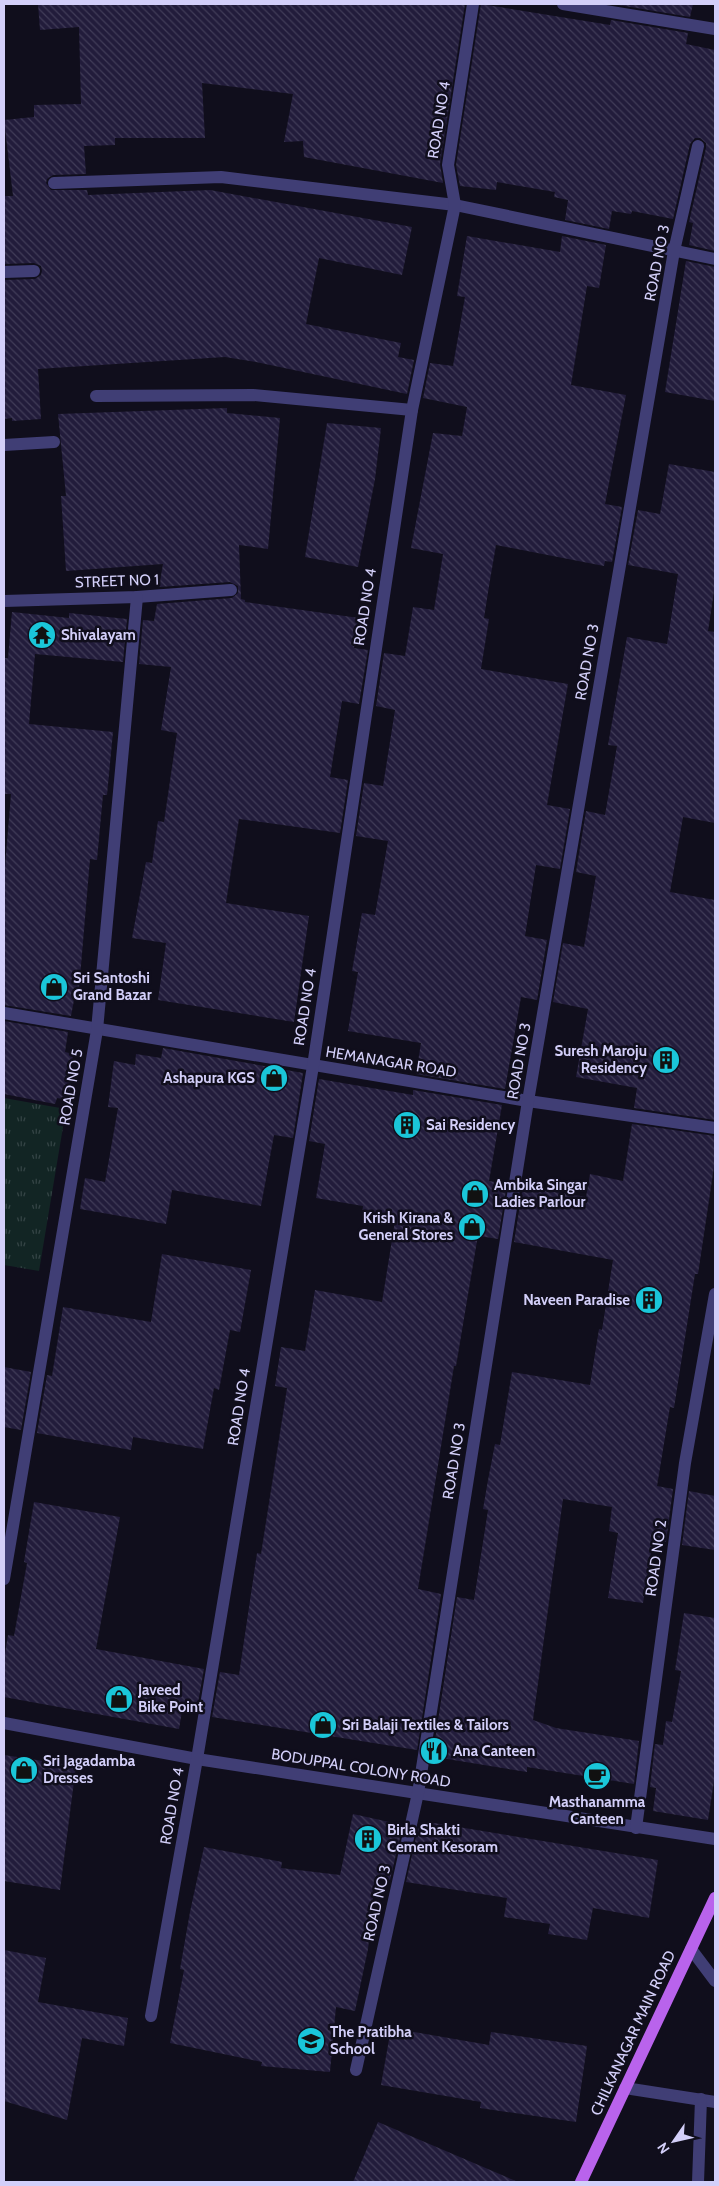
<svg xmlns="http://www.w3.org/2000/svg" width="719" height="2186" font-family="Cabin,sans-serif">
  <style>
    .park { fill: url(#park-tufts) }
    .building { fill: url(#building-back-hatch) }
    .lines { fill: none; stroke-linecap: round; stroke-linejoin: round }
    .minor { stroke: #403e75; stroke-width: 12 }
    .major { stroke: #b963ec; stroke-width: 12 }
    .labels { text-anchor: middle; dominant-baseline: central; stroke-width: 5; stroke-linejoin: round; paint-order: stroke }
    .street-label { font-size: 15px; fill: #d3cff9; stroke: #100e1c }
    .poi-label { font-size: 15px; font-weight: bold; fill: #d3cff9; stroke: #100e1c; text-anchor: start }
  </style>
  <defs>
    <pattern id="park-tufts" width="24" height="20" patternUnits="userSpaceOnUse" patternTransform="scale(1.25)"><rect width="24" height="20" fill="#122524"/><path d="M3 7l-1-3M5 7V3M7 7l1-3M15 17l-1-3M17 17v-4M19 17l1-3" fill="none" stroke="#344445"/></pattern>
    <pattern id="building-back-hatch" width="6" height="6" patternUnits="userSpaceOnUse" patternTransform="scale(1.25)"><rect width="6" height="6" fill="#221c3b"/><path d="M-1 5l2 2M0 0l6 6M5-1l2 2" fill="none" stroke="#413c58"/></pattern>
  </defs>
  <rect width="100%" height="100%" fill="#100e1c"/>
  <polygon class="park" points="4,1098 66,1109 39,1271 4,1265"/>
  <g class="building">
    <polygon points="38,4 465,4 440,164 443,183 304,157 303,141 284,142 293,94 202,83 205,138 115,138 115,145 84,146 86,174 53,175 47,179 46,183 51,190 87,190 88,195 210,190 412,227 402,275 319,258 306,324 401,343 398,357 414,360 407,394 256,362 225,357 38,369 41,419 12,421 12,418 4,419 4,280 35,279 41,275 42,271 41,266 34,263 4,264 4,196 13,196 4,120 34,117 34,105 81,104 79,27 40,30"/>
    <polygon points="481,4 610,25 611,20 688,33 686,44 715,50 715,251 689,245 693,223 689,222 706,148 706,143 700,138 695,138 690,144 673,219 632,211 631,214 612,211 609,229 565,220 568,200 554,197 555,192 497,182 496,190 460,186 456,165"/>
    <polygon points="613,4 693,4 690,17"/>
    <polygon points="467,236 560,252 562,236 606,245 599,288 587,286 571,385 626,395 605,504 622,507 612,562 605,561 604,566 496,545 489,586 484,618 489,619 481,669 568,684 547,805 570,809 560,869 536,865 525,936 547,940 537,1000 521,997 505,1089 416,1074 421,1043 348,1031 358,972 352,971 362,913 375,915 388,841 356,836 364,783 383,786 395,710 376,706 384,653 405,656 413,607 434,610 443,554 411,548 433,433 462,436 467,407 423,398 430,363 453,366 465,297 457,296"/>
    <polygon points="686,261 715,267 715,401 665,392"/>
    <polygon points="227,408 227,413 280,418 268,549 239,545 241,599 245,600 245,602 359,618 354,648 368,650 359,704 342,701 330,777 348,780 340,833 239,819 226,903 309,916 294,1022 158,1000 166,943 132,938 146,862 152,863 158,821 164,822 177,733 161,730 171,667 139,664 143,620 154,621 157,604 232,598 238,593 238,586 230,582 159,587 163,564 66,571 61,496 66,496 58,414"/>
    <polygon points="327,423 381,428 375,479 358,567 305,557"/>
    <polygon points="669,464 715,472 715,585 708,631 715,632 715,823 683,817 670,892 715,900 715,1120 634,1108 637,1088 576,1077 588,1009 553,1002 563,943 584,947 596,876 576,872 586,811 605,815 617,746 608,745 627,637 667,644 678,574 628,565 638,510 660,514"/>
    <polygon points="12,612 69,618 69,613 127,619 123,662 35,654 29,724 113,732 107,795 103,795 97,860 90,859 78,1001 74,1000 71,1016 4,1005 4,878 11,794 4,794 4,658 8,658"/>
    <polygon points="4,1021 68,1032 65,1052 73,1054 69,1100 57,1098 55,1104 4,1094"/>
    <polygon points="163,1048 303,1073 293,1138 274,1135 261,1206 172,1190 166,1224 80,1209 85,1178 105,1182 118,1108 108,1107 114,1061 135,1065 136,1054 161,1058"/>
    <polygon points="319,1079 413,1095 413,1090 502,1105 489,1181 507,1184 498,1239 479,1236 477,1241 456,1366 454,1366 418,1589 441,1594 417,1750 212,1717 220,1672 239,1675 257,1553 261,1554 287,1388 275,1386 281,1347 305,1351 315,1290 382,1302 395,1221 362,1215 363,1206 316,1198 325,1144 309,1141"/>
    <polygon points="632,1124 715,1136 715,1160 698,1274 695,1274 674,1408 670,1407 657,1486 673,1489 666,1542 653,1540 643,1603 608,1598 618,1533 609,1531 612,1507 563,1499 533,1720 556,1728 639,1741 634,1784 527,1767 527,1772 435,1757 436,1753 433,1753 457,1597 474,1600 488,1510 483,1509 488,1480 495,1444 500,1445 512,1372 590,1385 599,1329 602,1330 613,1260 514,1242 523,1186 586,1197 590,1174 623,1181"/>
    <polygon points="162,1254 251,1270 240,1332 230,1330 219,1390 214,1388 203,1449 133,1437 131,1450 37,1433 47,1375 52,1376 63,1307 151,1322"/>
    <polygon points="4,1367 31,1372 21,1430 4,1427"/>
    <polygon points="689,1491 715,1496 715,1550 682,1545"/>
    <polygon points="34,1502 120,1517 96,1649 204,1669 196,1714 182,1711 179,1729 4,1697 4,1659 8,1635 14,1636 27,1563 24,1562"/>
    <polygon points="684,1613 715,1618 715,1775 708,1820 653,1811 656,1788 650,1787 655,1744 663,1745 666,1721 672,1722 681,1671 675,1670"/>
    <polygon points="4,1755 76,1766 60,1890 4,1881"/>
    <polygon points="353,1814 403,1825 390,1880 375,1877 368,1949 355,2011 336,2007 330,2072 261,2066 262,2062 170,2043 184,1970 180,1969 190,1912 204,1847 282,1862 281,1868 340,1875"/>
    <polygon points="428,1822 658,1860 649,1918 593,1908 587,1940 548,1934 550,1924 504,1917 507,1898 406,1882 418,1828 426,1830"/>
    <polygon points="4,1950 46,1958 38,2002 128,2018 124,2046 82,2038 67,2120 4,2101"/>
    <polygon points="391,2028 489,2045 491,2032 587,2046 576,2122 480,2108 481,2102 381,2085"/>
    <polygon points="378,2122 518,2182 353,2182"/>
  </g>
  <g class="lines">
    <g class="minor">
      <polyline points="563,4 715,29"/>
      <polyline points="54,183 221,177 455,205 715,259"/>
      <polyline points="4,272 34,271"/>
      <polyline points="96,396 253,395 412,410"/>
      <polyline points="4,445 54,442"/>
      <polyline points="4,601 137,597 231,590"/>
      <polyline points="4,1013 528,1101 715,1128"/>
      <polyline points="4,1579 97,1030 137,597"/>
      <polyline points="4,1723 197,1759 715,1839"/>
      <polyline points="636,1828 685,1463 715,1294"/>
      <polyline points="691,1949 715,1981"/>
      <polyline points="151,2016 197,1759 313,1066 412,410 455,205 448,165 473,4"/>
      <polyline points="356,2070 418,1793 528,1101 674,251 698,146"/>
      <polyline points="625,2088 715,2102"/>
      <polyline points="698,2182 701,2099"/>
    </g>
    <polyline class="major" points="581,2182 715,1898"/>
  </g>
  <defs>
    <symbol id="temple-disc" viewBox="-11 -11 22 22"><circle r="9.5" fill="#1ac6d9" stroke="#100e1c"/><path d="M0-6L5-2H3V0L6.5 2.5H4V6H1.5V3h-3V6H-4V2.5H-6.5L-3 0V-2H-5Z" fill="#111"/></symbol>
    <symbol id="shop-disc" viewBox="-11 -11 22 22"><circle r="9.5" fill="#1ac6d9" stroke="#100e1c"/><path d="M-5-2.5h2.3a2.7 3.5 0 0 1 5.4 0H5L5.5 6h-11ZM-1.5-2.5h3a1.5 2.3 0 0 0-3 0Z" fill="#111"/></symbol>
    <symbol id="building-disc" viewBox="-11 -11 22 22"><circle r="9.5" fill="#1ac6d9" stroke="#100e1c"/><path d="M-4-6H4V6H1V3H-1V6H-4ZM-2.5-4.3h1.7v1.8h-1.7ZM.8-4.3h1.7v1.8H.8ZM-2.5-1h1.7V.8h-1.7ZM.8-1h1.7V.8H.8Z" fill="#111"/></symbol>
    <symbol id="restaurant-disc" viewBox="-11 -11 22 22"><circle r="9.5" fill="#1ac6d9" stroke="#100e1c"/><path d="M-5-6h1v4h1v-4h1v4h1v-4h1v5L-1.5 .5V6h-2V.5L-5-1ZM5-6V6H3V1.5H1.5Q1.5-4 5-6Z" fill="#111"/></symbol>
    <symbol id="cafe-disc" viewBox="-11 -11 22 22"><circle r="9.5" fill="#1ac6d9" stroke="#100e1c"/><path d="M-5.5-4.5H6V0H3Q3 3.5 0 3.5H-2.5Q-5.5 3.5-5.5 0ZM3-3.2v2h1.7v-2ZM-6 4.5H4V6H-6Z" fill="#111"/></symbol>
    <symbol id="school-disc" viewBox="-11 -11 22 22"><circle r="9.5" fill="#1ac6d9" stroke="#100e1c"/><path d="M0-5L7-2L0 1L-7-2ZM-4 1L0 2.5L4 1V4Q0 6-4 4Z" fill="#111"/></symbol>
  </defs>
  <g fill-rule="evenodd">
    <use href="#temple-disc" x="26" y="619" width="32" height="32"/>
    <use href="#shop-disc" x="38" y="971" width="32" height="32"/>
    <use href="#building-disc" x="650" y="1044" width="32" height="32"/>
    <use href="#shop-disc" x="258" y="1062" width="32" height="32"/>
    <use href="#building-disc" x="391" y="1109" width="32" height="32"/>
    <use href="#shop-disc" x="459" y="1178" width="32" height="32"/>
    <use href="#shop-disc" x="456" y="1211" width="32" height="32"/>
    <use href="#building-disc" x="633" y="1284" width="32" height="32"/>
    <use href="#shop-disc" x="103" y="1683" width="32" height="32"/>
    <use href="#shop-disc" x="307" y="1709" width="32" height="32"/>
    <use href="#restaurant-disc" x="418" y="1735" width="32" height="32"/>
    <use href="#shop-disc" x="8" y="1754" width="32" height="32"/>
    <use href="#cafe-disc" x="581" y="1760" width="32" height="32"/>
    <use href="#building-disc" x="352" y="1823" width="32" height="32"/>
    <use href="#school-disc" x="295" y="2025" width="32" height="32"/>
  </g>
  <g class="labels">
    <g class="street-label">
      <text transform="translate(439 120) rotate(-81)">ROAD NO 4</text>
      <text transform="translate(657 263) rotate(-79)">ROAD NO 3</text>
      <text transform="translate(117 581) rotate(-2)">STREET NO 1</text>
      <text transform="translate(365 607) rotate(-81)">ROAD NO 4</text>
      <text transform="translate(587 662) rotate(-80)">ROAD NO 3</text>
      <text transform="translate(305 1007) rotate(-81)">ROAD NO 4</text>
      <text transform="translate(519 1061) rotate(-80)">ROAD NO 3</text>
      <text transform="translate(391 1062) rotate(9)">HEMANAGAR ROAD</text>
      <text transform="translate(71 1087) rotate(-80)">ROAD NO 5</text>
      <text transform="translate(239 1407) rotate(-81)">ROAD NO 4</text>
      <text transform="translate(454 1461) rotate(-81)">ROAD NO 3</text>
      <text transform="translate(656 1558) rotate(-82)">ROAD NO 2</text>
      <text transform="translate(361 1768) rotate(9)">BODUPPAL COLONY ROAD</text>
      <text transform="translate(172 1806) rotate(-80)">ROAD NO 4</text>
      <text transform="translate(377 1903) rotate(-77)">ROAD NO 3</text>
      <text transform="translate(633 2033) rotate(-65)">CHILKANAGAR MAIN ROAD</text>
    </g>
    <g class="poi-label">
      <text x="61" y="635">Shivalayam</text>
      <text x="73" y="978">Sri Santoshi<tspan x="73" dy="17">Grand Bazar</tspan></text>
      <text x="647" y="1051" text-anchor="end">Suresh Maroju<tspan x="647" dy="17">Residency</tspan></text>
      <text x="255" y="1078" text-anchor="end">Ashapura KGS</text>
      <text x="426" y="1125">Sai Residency</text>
      <text x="494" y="1185">Ambika Singar<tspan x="494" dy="17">Ladies Parlour</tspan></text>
      <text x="453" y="1218" text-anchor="end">Krish Kirana &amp;<tspan x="453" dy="17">General Stores</tspan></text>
      <text x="630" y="1300" text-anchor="end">Naveen Paradise</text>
      <text x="138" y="1690">Javeed<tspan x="138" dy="17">Bike Point</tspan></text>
      <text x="342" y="1725">Sri Balaji Textiles &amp; Tailors</text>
      <text x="453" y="1751">Ana Canteen</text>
      <text x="43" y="1761">Sri Jagadamba<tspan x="43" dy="17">Dresses</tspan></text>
      <text x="597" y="1802" text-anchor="middle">Masthanamma<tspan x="597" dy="17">Canteen</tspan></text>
      <text x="387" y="1830">Birla Shakti<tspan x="387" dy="17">Cement Kesoram</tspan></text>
      <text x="330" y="2032">The Pratibha<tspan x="330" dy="17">School</tspan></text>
    </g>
  </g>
  <rect width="719" height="2186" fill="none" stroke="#d3cff9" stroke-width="10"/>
  <g transform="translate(674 2141) rotate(236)" stroke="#100e1c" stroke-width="4" paint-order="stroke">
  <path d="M0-4L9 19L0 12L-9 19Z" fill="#d3cff9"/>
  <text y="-8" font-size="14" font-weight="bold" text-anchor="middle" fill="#d3cff9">N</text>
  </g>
</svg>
